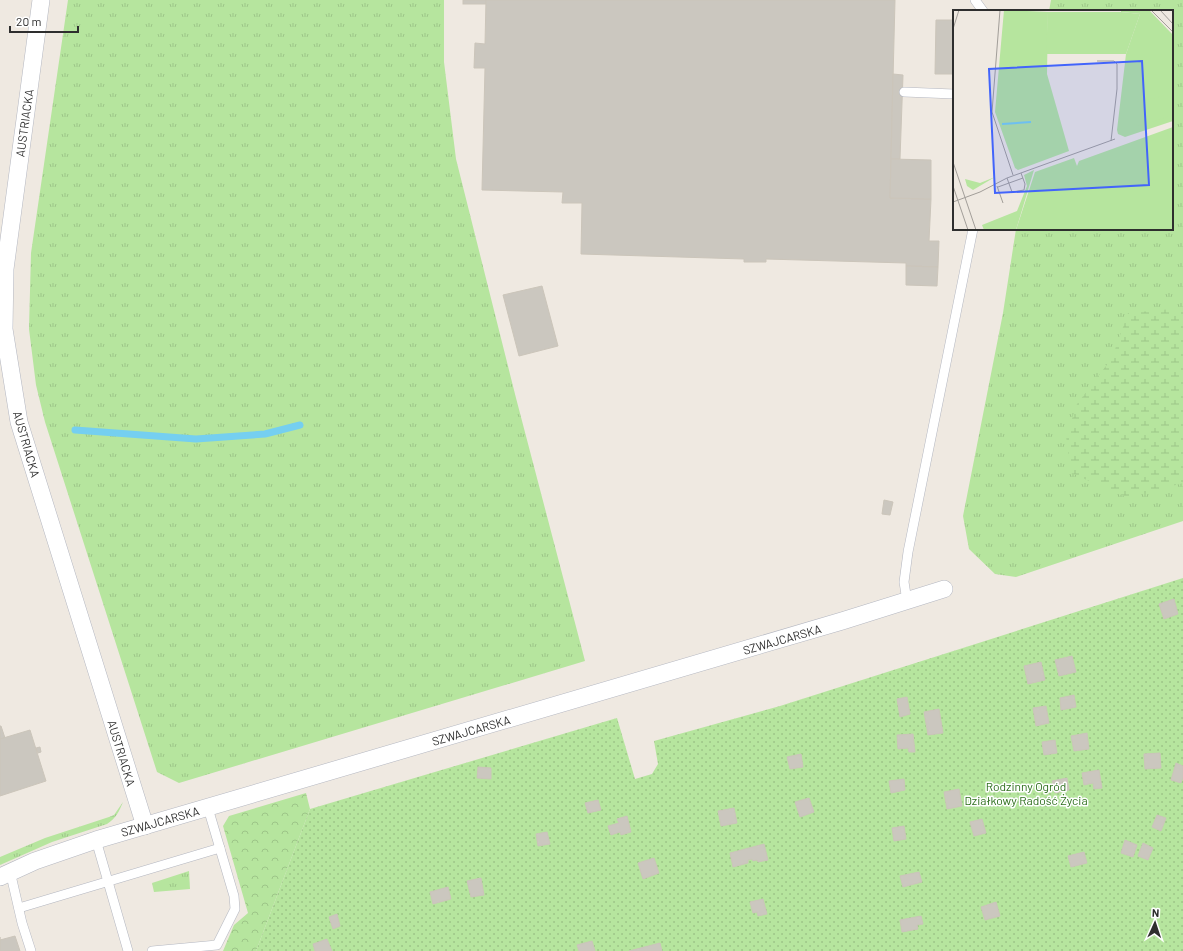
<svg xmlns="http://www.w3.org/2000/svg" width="1183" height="951" font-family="Barlow,sans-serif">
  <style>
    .grass { fill: url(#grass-tufts) }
    .forest { fill: url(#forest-crowns) }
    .wetland { fill: url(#wetland-marsh) }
    .park { fill: url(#park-dots) }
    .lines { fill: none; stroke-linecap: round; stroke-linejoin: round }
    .stream { stroke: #75cff0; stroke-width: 7 }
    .building { fill: #cbc7bf; stroke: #cbc5ba }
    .lane-casing { stroke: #b4b7c1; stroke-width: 10 }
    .street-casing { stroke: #b4b7c1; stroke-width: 18 }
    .lane { stroke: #fff; stroke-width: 9 }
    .street { stroke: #fff; stroke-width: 17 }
    .labels { text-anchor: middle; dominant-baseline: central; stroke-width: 3; stroke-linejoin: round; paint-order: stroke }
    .street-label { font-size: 12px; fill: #2e2e2e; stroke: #fff }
    .park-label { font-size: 12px; fill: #2c6e1b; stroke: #fff }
    .inset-river { fill: none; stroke: #75cff0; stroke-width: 2 }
    .inset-road { fill: none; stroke: #a29e99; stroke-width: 1 }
    .view { fill: #4264fb; fill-opacity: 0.15; stroke: #4264fb; stroke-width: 2 }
    .inset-edge { fill: none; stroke: #2e2e2e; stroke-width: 2 }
  </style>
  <defs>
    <pattern id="grass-tufts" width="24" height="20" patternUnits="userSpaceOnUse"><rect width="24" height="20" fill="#b6e59e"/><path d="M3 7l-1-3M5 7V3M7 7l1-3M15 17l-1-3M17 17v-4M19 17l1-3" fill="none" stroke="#9dc588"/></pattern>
    <pattern id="forest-crowns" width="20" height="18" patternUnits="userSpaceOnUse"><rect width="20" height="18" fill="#b6e59e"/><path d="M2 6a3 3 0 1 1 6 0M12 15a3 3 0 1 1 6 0" fill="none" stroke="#9dc588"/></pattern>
    <pattern id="wetland-marsh" width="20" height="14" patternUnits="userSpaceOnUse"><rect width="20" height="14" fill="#b6e59e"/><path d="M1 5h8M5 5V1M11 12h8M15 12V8" fill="none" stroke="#9dc588"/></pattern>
    <pattern id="park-dots" width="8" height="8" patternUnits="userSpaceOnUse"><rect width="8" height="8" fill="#b6e59e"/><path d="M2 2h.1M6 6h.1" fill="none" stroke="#9dc588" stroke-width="1.8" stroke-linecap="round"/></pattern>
  </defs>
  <rect width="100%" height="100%" fill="#efe9e1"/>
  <g class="grass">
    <polygon points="68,0 444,0 444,62 456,159 516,398 585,661 179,783 157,772 45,422 36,385 29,329 31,253"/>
    <polygon points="1051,0 1183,0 1183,521 1016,577 995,574 969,549 963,516 1003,313 1016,229 1172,229 1172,11 1049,11"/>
    <path d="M123,802C119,812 116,818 107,824L52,842L0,865V857L45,838L109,817L114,815Z"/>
    <polygon points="189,871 190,889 154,892 152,883"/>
  </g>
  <polygon class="forest" points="306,793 310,809 256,951 223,951 234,925 248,913 223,826 229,816"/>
  <polygon class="wetland" points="1183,308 1183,483 1128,498 1071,473 1066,436 1077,404 1112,358 1128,313"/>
  <polygon class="park" points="1183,578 1183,951 256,951 310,809 617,718 635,779 652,774 658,764 654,741 780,706"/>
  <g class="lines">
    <polyline class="stream" points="75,430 196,439 265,434 300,425"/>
  </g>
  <g class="building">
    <rect x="463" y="0" width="23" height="4"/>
    <polygon points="486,0 895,0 890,198 931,199 929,241 939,241 938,267 906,266 906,263 766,259 766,262 744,262 744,259 581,254 582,203 562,203 563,192 482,190 485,68 474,68 475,43 485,44"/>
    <polygon points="936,20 954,20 954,74 935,74"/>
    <polygon points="893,74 903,75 900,159 891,159"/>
    <polygon points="891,159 931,160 931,199 890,198"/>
    <polygon points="906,266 938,267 937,286 906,285"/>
    <polygon points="542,286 558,346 519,356 503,295"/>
    <polygon points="884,500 893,502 890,515 882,514"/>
    <polygon points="1174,599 1178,614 1164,619 1159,604"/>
    <polygon points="1072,656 1076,672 1059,676 1055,660"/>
    <polygon points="1041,662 1045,680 1028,684 1024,666"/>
    <polygon points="1074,695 1076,707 1061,710 1060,698"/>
    <polygon points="907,697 910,714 900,717 897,699"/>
    <polygon points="1046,706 1049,723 1036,726 1033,708"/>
    <polygon points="939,709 943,733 928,735 924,712"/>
    <polygon points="0,726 1,726 5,738 0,739"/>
    <polygon points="30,730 46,781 0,796 0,739"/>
    <polygon points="1087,733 1089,749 1074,751 1071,736"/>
    <polygon points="913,734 915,752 909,752 908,748 898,749 897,735"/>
    <polygon points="1055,740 1057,753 1044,755 1042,742"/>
    <polygon points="40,747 41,752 38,753 36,748"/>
    <polygon points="1160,753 1161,768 1145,769 1144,754"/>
    <polygon points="801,754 803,767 790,769 787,757"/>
    <polygon points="1176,763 1183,766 1183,777 1181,783 1171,780"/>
    <polygon points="478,767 491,768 491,779 477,778"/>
    <polygon points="1099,770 1102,788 1094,789 1093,783 1084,785 1082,773"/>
    <polygon points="1067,778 1069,790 1055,793 1052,781"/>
    <polygon points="904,779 905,790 891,793 889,781"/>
    <polygon points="959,789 962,806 947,809 944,792"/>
    <polygon points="809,798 814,812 800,817 795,802"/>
    <polygon points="598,800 601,810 588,813 585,803"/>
    <polygon points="734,808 737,823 721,826 718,811"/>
    <polygon points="1157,815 1166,818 1161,831 1152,827"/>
    <polygon points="627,816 631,832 621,835 620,832 611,835 608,826 619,823 617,819"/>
    <polygon points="982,819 986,833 974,836 970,822"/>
    <polygon points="904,826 906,839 894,841 892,828"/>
    <polygon points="547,832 550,844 538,846 536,834"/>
    <polygon points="1125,840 1137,845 1133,857 1121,853"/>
    <polygon points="1143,843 1153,848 1148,860 1138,856"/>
    <polygon points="764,844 768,860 758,862 757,860 753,861 752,859 748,860 748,863 733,867 730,853"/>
    <polygon points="1084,852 1087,863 1071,867 1068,856"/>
    <polygon points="654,858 659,873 643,879 638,863"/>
    <polygon points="919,872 922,882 903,887 900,876"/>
    <polygon points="481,878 484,895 471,897 467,881"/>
    <polygon points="448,887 451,899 433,904 430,892"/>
    <polygon points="763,899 767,914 758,916 757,912 753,913 750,902"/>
    <polygon points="996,902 1000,916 985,920 981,907"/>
    <polygon points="337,914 340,926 333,929 329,917"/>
    <polygon points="921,916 923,924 917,925 918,929 902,932 900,920"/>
    <polygon points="15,936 20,951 0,951 0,937 0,940"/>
    <polygon points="327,939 332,951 315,951 313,944"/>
    <polygon points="592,941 595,951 579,951 577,945"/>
    <polygon points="660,943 662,951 629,951"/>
  </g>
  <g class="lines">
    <defs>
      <g id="lane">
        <polyline points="975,0 983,11"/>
        <polyline points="904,92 954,94"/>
        <polyline points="907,601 904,582 908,552 973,229"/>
        <polyline points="96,840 128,951"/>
        <polyline points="10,871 22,923 31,951"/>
        <polyline points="19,908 220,848"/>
        <polyline points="152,951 217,945 235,909 234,896 208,808"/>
      </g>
      <g id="street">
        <polyline points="41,0 5,269 4,329 19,422 145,826"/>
        <polyline points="0,877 35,861 96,840 842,621 944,589"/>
      </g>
    </defs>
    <use href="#lane" class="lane-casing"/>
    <use href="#street" class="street-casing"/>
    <use href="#lane" class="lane"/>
    <use href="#street" class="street"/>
  </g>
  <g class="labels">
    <g class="street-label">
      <text transform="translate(24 123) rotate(-82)">AUSTRIACKA</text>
      <text transform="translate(27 444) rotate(74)">AUSTRIACKA</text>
      <text transform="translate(782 639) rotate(-16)">SZWAJCARSKA</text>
      <text transform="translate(471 730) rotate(-16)">SZWAJCARSKA</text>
      <text transform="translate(122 753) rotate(73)">AUSTRIACKA</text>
      <text transform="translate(160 821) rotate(-16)">SZWAJCARSKA</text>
    </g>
    <g class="park-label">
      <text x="1026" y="786">Rodzinny Ogród<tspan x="1026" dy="14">Działkowy Radość Życia</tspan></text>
    </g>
  </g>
  <g transform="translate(953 10)">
    <rect width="220" height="220" fill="#efe9e1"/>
    <path d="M51,0L95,2L94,64L116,141L65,160L62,158L42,102ZM168,0H196L220,25V111L172,127L165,124L164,120L173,44L187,4L168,2ZM42,167L20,180L14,176L12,169L27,173Z" fill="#b6e59e"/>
    <path d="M95,2H168L187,4L173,44H93ZM81,160L63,220H31L29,215L64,201L74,176L71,165Z" fill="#b6e59e"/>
    <path d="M220,72V105L186,116L178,113V104L184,92L210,86Z" fill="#b6e59e"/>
    <path d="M220,117V220H63L82,162L121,148L124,156L126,151Z" fill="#b6e59e"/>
    <path class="inset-river" d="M49,114L78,112"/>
    <path class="inset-road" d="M47,0L39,102L60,165M198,0L220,22M207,0L220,14M0,19L6,0M144,51H161L164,54V79L158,131M0,152L23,220M54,168L59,182L71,180L72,174L68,163M0,176L15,220M44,176L50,193M45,177L70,168M0,192L27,182L54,168L162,129"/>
    <path class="view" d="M189,51L196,175L42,183L36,59Z"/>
    <rect width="220" height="220" class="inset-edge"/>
  </g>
  <g transform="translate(1155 923) rotate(3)" stroke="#ffffff" stroke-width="3" paint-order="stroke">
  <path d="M0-3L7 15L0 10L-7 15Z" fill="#2e2e2e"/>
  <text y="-6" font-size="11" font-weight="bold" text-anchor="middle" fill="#2e2e2e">N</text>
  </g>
  <path d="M10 26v6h68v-6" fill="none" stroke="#2e2e2e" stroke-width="2"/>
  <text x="16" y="26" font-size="12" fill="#2e2e2e" stroke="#ffffff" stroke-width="3" paint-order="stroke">20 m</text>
</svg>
